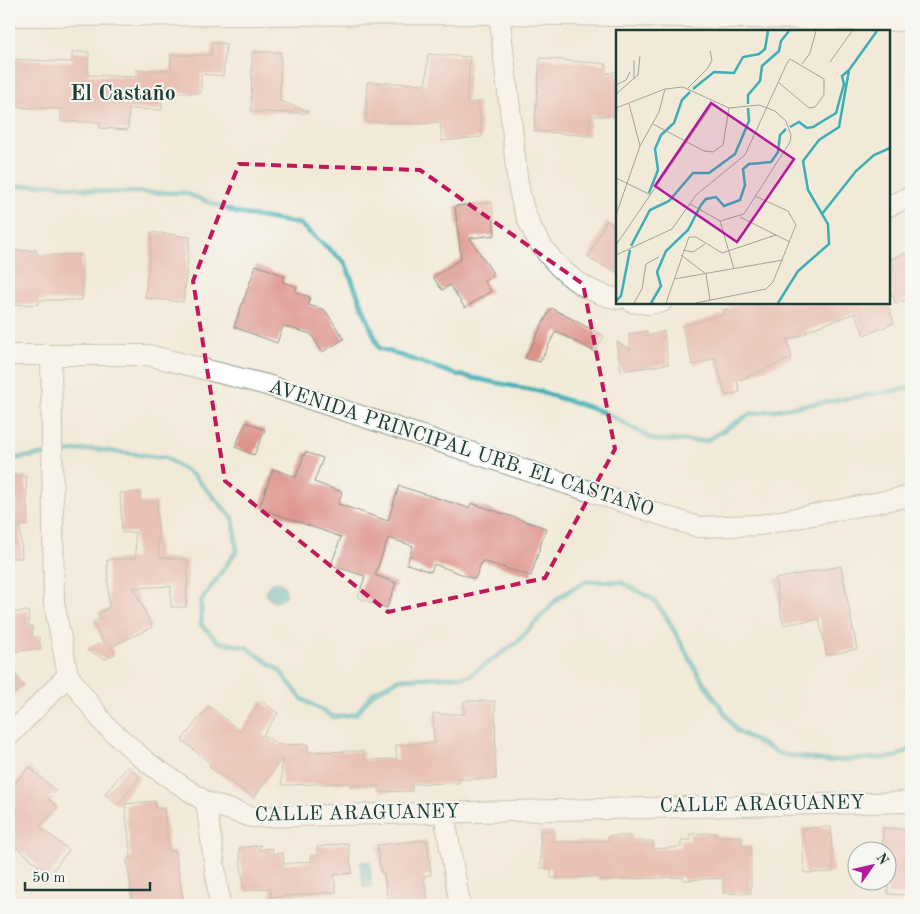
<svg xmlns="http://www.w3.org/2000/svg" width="920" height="914" font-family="'Old Standard TT',serif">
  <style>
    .water { fill: #3caeb5; stroke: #2e7674 }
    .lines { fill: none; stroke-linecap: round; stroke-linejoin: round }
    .stream { stroke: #3caeb5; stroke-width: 5 }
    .building { fill: #de938b }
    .minor-casing { stroke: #889486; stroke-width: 22 }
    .minor { stroke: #fff; stroke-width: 20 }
    .marked { fill: none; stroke: #c2185b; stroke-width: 4; stroke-dasharray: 10 6; stroke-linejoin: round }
    .labels { text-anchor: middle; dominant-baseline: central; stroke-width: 4; stroke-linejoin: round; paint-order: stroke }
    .street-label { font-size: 20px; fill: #1f3d34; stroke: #f6f6f2 }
    .quarter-label { font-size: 22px; font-weight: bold; fill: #1f3d34; stroke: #f6f6f2 }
    .inset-river { fill: none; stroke: #3caeb5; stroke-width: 2.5 }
    .inset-road { fill: none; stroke: #9ea596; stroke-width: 1 }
    .view { fill: #b5179e; fill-opacity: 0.15; stroke: #b5179e; stroke-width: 2.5 }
    .inset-edge { fill: none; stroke: #1f3d34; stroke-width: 2.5 }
  </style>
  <rect width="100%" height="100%" fill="#f6f6f2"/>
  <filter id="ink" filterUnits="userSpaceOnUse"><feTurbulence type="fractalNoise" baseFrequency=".02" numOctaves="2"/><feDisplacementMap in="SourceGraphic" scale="10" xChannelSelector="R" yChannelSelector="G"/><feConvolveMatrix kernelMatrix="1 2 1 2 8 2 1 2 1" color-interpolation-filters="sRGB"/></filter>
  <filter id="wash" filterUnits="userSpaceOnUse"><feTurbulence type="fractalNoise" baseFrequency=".0096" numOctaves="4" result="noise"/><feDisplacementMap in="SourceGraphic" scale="20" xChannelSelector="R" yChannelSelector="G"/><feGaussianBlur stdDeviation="1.12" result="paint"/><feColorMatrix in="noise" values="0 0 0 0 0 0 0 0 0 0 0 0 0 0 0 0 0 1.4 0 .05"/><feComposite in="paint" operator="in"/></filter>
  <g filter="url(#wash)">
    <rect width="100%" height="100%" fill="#f2ead8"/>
    <g class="water">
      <circle cx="276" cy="592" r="10"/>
      <polygon points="370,861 372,887 363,888 360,862"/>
    </g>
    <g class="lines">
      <g class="stream">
        <polyline points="9,187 52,184 106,192 185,193 237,213 300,224 345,263 379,348 458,375 538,391 606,413 654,440 706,441 750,414 911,388"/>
        <polyline points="56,453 93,449 166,458 194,476 233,518 237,550 201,601 201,625 219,642 246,647 279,670 302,699 334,717 356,714 373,693 399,679 469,676 516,643 559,597 586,581 621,582 653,599 667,618 700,677 737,731 780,754 827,761 895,757 911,749"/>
        <polyline points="9,459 48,454"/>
      </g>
    </g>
    <g id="blocks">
      <g class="building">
        <polygon points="212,42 226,44 223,76 201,74 201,93 162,93 162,110 129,109 128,130 100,128 100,122 61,122 61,109 9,107 9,59 72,62 72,52 89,52 88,75 136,77 136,70 171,70 171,55 211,55"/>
        <polygon points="252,52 281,52 280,101 308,111 308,113 251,112"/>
        <polygon points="428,54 470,57 467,103 478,102 482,137 442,141 440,122 423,124 366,122 367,82 426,84"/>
        <polygon points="540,58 606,64 606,74 618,71 618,116 590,116 589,136 534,131"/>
        <polygon points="492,202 495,235 470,238 494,275 484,281 491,291 465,308 450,285 442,290 433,277 461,259 455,206"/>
        <polygon points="606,221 618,227 618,273 588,258"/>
        <polygon points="152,232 190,237 183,302 145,298"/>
        <polygon points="36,250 37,255 82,255 82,300 39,300 39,304 12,305 9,251"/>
        <polygon points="906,253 911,265 911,297 896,304 889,287 889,260"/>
        <polygon points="256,265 285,276 283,282 297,287 295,292 310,297 308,305 325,310 344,339 322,352 311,334 283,326 277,343 234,327"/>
        <polygon points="743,302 887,302 894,323 864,335 855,313 806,331 807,333 787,340 792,358 737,381 740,392 726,396 715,358 693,365 682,326 725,314 723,311"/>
        <polygon points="551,308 604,336 595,352 556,331 540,362 525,358"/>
        <polygon points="647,331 647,336 664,331 668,364 621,371 617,342 631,350 629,334"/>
        <polygon points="246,422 265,430 254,455 235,447"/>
        <polygon points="305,452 323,458 314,482 342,492 338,504 388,521 399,486 469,508 471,503 546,528 531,576 482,561 475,579 434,564 431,572 407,564 413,546 388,538 375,575 396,583 387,608 358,598 365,576 331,565 341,537 259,508 273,469 296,477"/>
        <polygon points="26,476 28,525 20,526 22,558 9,558 9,477"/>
        <polygon points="140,492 140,503 157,502 159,557 188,560 186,607 171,607 171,586 134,588 152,627 111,647 115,654 105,659 87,650 103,642 93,622 101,618 98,613 109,608 107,560 136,558 135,532 122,533 120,493"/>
        <polygon points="841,566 857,649 827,655 819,619 783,625 775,579"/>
        <polygon points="28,611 29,626 32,626 33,637 39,637 41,649 9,652 9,613"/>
        <polygon points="9,666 24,686 9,698"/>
        <polygon points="261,701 278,713 263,735 279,745 308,744 308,752 363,751 364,760 397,759 396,745 434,743 433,714 464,714 464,701 495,701 496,779 459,779 459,783 412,784 412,791 379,792 379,786 350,786 350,783 282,785 281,759 254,798 209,767 211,764 182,740 209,706 240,731"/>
        <polygon points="128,766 140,777 118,805 105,794"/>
        <polygon points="29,767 56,791 48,799 58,807 40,827 69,850 45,880 35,872 39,866 18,848 9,859 9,790"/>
        <polygon points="155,801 156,809 164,808 169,852 175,851 184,905 133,905 127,859 131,858 125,804"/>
        <polygon points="831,827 833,872 804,873 802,828"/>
        <polygon points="883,828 911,830 911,895 888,894 888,852 882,852"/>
        <polygon points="540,831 554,831 554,842 608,841 608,836 632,836 632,841 653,841 653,849 681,847 681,840 691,840 689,834 716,833 716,836 742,837 742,846 751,846 751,893 723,893 723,878 683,880 683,877 599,880 599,877 551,878 551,868 541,868"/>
        <polygon points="427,840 431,875 424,876 428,905 388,905 384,873 381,873 377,845"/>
        <polygon points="348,843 352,873 334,875 336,892 271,897 270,888 244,891 239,848 261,845 259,850 272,848 273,854 283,853 284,864 312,861 311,855 318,855 317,847"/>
      </g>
    </g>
  </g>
  <g filter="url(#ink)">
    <use href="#blocks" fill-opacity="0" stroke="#889486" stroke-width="1"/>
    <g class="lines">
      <defs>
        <g id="minor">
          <path d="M499,9C502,45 507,82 511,118C514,142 515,167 519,190C529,241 565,288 618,299"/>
          <polyline points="9,16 499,14 911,21"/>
          <polyline points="889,206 911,196"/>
          <polyline points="632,302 649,304 662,302"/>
          <polyline points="9,355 148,355 267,385 698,527 760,525 911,496"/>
          <polyline points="51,355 54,603 68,675 105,725 148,763 206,802 252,817 911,802"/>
          <polyline points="9,736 68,675"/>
          <polyline points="206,802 220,905"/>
          <polyline points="444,813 460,905"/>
        </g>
      </defs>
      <use href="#minor" class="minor-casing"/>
      <use href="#minor" class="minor"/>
    </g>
  </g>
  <path d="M0 0H920V914H0ZM239,164L420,170L583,284L615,449L545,578L388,612L225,481L193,281Z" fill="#f2ead8" fill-opacity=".55" fill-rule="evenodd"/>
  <path class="marked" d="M239,164L420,170L583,284L615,449L545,578L388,612L225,481L193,281Z"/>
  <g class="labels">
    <g class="street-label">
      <text transform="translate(461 449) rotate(18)">AVENIDA PRINCIPAL URB. EL CASTAÑO</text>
      <text transform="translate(762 805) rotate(-1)">CALLE ARAGUANEY</text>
      <text transform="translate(357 814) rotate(-1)">CALLE ARAGUANEY</text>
    </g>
    <g class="quarter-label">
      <text x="123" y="94">El Castaño</text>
    </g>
  </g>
  <g transform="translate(616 30)">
    <rect width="274" height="274" fill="#f2ead8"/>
    <path class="inset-river" d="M77,59L98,42L118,43L127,27L143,24L149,19L152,1M132,74V65L144,51L146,36L163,21L165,11L173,1M174,97L183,92L191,98L197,97L220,83L228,54L226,46L233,40M33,163L42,140L39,119L45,105L58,93L66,70L74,62M206,184L240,141L258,125L274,118M15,216L34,180L53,171L77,143H93L119,124L133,91L132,78M0,271L5,266L14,220M35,273L45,256L41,242L50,221L72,200L85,175L90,169L100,167L108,176L124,170L129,155L127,139L133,134L155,132L162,122L164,105L170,99M162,273L182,241L213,214L212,194L192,160L187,131L203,110L223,97L233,40L261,1"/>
    <path class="inset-road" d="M18,30V49M214,32L236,1M186,34L194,23L200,1M0,55L10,50L14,42M72,58L92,38L96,30L94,21M0,64L22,45L24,26M13,74L24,116M0,78L49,59L67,57L113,78L143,75L159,81L170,91L175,105L174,112L128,184L104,191L74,174M37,94L88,121L97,122L107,115L113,78M0,148L35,165M0,185L24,116L43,82L49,59M124,187L174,212M104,191L118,239M0,215L98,72M67,220L77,222L89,214M0,225L56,199L80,165L129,125L171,33L174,29L208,49V65L199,77L193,78L162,52M65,225L90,244L94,270M58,249L167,230M18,273L26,259L30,234L43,227M50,273L73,207H80L106,223L160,205M80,273L150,259L157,252L180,195L172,181L139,166"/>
    <path class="view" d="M95,73L178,129L121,212L39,156Z"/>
    <rect width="274" height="274" class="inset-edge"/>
  </g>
  <rect width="920" height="914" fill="none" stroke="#f6f6f2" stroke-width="30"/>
  <g transform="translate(872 866) rotate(56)"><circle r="24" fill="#f6f6f2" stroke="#a0aca6"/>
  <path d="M0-4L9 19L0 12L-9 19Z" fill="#b5179e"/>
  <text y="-8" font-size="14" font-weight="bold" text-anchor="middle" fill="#1f3d34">N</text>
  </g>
  <path d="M25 882v8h125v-8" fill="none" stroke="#1f3d34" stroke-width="2.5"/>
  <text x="32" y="882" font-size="15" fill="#1f3d34" stroke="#f6f6f2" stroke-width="4" paint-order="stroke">50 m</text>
</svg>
